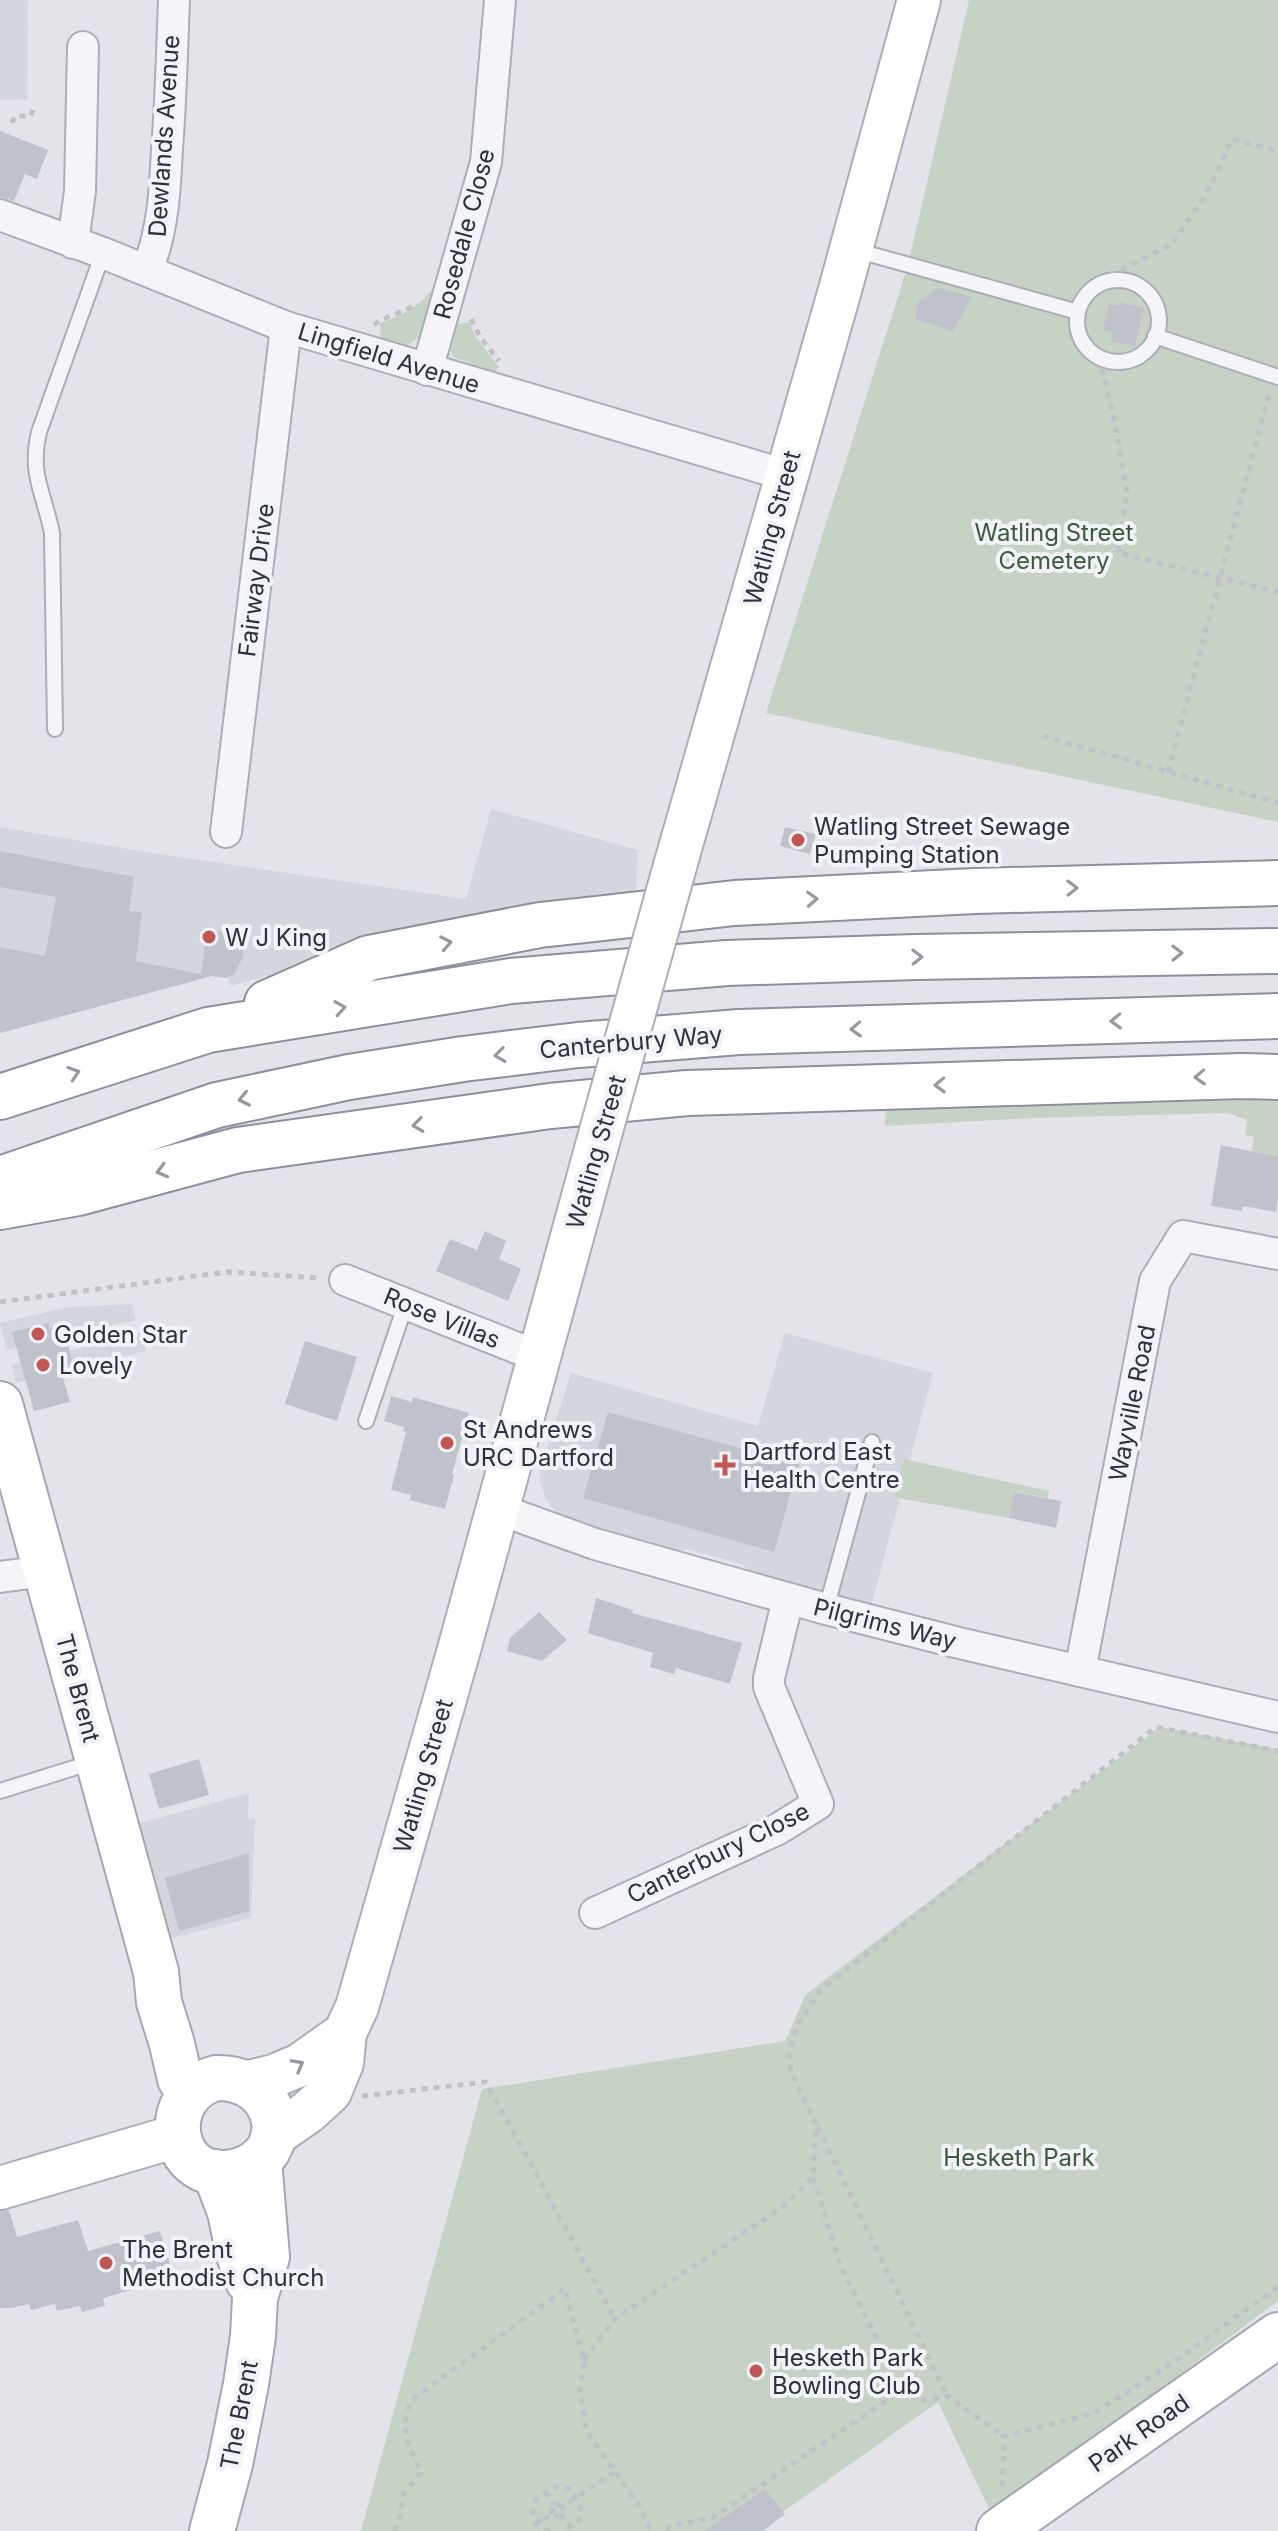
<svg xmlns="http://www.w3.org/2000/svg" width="1278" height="2531" font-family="Inter,sans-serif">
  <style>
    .built { fill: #d4d6dd }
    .green { fill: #c5d2c4 }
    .building { fill: #c0c2cb }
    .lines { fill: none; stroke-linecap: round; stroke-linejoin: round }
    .lane-casing { stroke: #abaeb6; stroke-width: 18 }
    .street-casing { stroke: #abaeb6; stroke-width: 34 }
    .secondary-casing { stroke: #abaeb6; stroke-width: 46 }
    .primary-casing { stroke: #a3a7b3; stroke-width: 48 }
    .highway-casing { stroke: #8b8f9e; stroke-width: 48 }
    .path { stroke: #c0c2c8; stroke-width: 5; stroke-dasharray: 6 6; stroke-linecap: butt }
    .lane { stroke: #f4f5f8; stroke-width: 14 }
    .street { stroke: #f4f5f8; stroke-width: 30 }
    .secondary { stroke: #fff; stroke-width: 42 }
    .primary { stroke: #fff; stroke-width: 44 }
    .highway { stroke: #fff; stroke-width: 44 }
    .secondary-bridge-casing { stroke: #abaeb6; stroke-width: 46; stroke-linecap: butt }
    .secondary-bridge { stroke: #fff; stroke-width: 42 }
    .oneway { stroke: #96989f }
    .poi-dot { fill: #c05655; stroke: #f1f3f6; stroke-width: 3 }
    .labels { text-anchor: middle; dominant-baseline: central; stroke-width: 8; stroke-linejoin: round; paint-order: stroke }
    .street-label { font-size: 24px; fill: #2c303f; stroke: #f1f3f6 }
    .park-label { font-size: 24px; fill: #3b593b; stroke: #f1f3f6 }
    .poi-label { font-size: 24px; fill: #2c303f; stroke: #f1f3f6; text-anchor: start }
  </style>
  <rect width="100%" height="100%" fill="#e2e4e9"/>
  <g class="built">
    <polygon points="0,0 28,0 27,99 0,100"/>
    <polygon points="491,809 638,850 635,905 306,965 231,986 228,977 212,976 0,1033 0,827 139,851 466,899"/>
    <polygon points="132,1304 136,1320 7,1350 0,1323 69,1307"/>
    <polygon points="141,1333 146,1351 16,1383 12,1365"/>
    <polygon points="785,1333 933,1373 871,1607 754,1574 741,1564 687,1549 663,1552 564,1519 551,1507 545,1497 540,1482 540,1470 571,1373 758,1426"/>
    <polygon points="249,1793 248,1818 255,1819 251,1918 165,1940 133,1825"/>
  </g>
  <g class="green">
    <polygon points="969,0 1278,0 1278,822 766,713 908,265"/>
    <path d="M438,283L424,334L406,346L381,339L380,323C406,315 421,304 438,283Z"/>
    <polygon points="469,322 475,336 499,367 495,372 453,357 449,346 451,325"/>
    <polygon points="1278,1099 1278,1157 1249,1168 1254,1137 1245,1135 1247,1120 1227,1113 1033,1118 885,1126 886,1110"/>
    <polygon points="904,1459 1049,1491 1048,1498 1014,1492 1009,1518 893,1497"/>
    <polygon points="1160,1727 1278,1749 1278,2301 992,2515 938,2402 756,2531 361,2531 482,2089 785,2041 806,1994"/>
  </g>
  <g class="building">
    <polygon points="0,131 48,150 37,179 25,174 14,201 0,197"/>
    <polygon points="938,288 972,297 953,331 915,319 918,302"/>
    <polygon points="1119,302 1144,308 1135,346 1110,341 1112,332 1103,330 1109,304 1118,306"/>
    <polygon points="785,827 816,834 810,854 780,846"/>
    <polygon points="0,851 134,877 129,911 142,912 136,961 201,974 207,929 245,935 243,957 234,975 225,978 212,976 0,1033 0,947 45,956 56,897 0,887"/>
    <polygon points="1221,1145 1278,1157 1278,1197 1276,1212 1243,1206 1242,1211 1211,1206"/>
    <polygon points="485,1231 506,1241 499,1259 521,1269 508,1301 436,1271 450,1239 477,1250"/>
    <polygon points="49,1323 49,1328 62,1325 66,1336 73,1364 60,1367 70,1402 34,1411 12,1332"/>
    <polygon points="305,1341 357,1357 337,1421 285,1404"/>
    <polygon points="391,1396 412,1402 413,1397 469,1413 452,1474 454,1475 445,1509 410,1500 411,1495 391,1490 406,1432 403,1431 404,1427 384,1421"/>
    <polygon points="608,1412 799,1464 774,1552 583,1498"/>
    <polygon points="1014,1492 1061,1501 1056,1528 1009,1518"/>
    <polygon points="596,1598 633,1610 632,1613 742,1643 730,1684 676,1668 674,1674 650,1667 653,1653 588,1633"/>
    <polygon points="539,1612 567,1640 542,1661 507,1651 510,1638"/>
    <polygon points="199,1759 209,1795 159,1809 149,1774"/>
    <polygon points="249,1853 249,1911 179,1931 165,1878"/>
    <polygon points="9,2210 17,2237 78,2220 88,2251 160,2231 174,2278 103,2298 105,2306 82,2312 80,2306 57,2311 55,2304 31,2310 29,2304 11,2308 0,2308 0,2211"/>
    <polygon points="765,2489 785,2514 763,2531 704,2531"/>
  </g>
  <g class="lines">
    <defs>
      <g id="lane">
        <polyline points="855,250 1078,312"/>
        <circle cx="1118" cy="321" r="41"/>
        <polyline points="1155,336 1278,377"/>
        <path d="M55,729L52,533C44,493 29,474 39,432L103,253"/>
        <polyline points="366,1421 406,1303"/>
        <polyline points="826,1609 872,1442"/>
        <polyline points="0,1791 93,1762"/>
      </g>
      <g id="street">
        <polyline points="0,215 103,253 286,327 786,475"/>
        <polyline points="73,243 80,191 83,47"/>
        <path d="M147,270C163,232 165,190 167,149C171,99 172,50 174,0"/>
        <polyline points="427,370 486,162 500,0"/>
        <polyline points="226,832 286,327"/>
        <polyline points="345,1280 517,1348 539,1354"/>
        <polyline points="498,1509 595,1544 826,1609 955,1642 1278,1717"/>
        <polyline points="0,1577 46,1571"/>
        <polyline points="1080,1671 1155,1281 1183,1236 1278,1254"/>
        <polyline points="595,1913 778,1829 818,1804 769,1687 769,1678 788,1599"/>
      </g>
      <g id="secondary">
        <polyline points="675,866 840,290 919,0"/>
        <polyline points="245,2083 274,2076 300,2065 345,2033"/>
        <polyline points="272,2137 308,2112 330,2092 342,2063 345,2033 357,2007 460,1646 601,1131"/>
        <polyline points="0,2188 177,2136"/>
      </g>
      <g id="primary">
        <polyline points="0,1404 156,1972 159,2002 172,2044 180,2079 189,2094"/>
        <path d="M216,2078C281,2076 297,2156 237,2171C171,2188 155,2095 216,2078Z"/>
        <polyline points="215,2172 230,2212 239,2255 248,2281"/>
        <polyline points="212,2531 230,2464 246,2384 253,2336 255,2298 267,2257 259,2160"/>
        <polyline points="999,2531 1278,2335"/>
      </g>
      <g id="highway">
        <polyline points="267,1003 369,958 540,925 613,917 734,903 975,891 1278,883"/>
        <polyline points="0,1097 208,1030 511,981 727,963 916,957 1278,951"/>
        <polyline points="0,1179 217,1105 349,1077 463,1059 578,1045 739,1032 1278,1016"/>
        <polyline points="0,1207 78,1193 238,1150 550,1106 687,1093 1242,1076 1278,1077"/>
      </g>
    </defs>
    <use href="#lane" class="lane-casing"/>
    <use href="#street" class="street-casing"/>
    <use href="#secondary" class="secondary-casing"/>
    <use href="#primary" class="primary-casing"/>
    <use href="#highway" class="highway-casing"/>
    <g class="path">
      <polyline points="12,123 15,116 31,116 33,109"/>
      <polyline points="1091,290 1107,277 1172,244 1207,193 1232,139 1278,151"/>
      <polyline points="471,319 480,337 499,361"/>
      <path d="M374,325C385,315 403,314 417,303"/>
      <polyline points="1099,357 1115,423 1127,491 1118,553 1278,592"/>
      <polyline points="1043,736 1278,803"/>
      <polyline points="1168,772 1269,394"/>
      <polyline points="0,1302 227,1272 320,1278"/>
      <polyline points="362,2096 486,2082 615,2319"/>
      <polyline points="818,2127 947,2396"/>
      <polyline points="813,2178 841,2267 902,2390"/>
      <polyline points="584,2360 615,2319 784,2206 813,2177 816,2124 791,2071 789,2051 797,2025 820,1991 1156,1727 1278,1751"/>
      <polyline points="1002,2486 1004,2436 1092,2414 1168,2366 1278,2287"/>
      <polyline points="545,2492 554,2505"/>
      <polyline points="552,2514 552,2506 556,2504 563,2506"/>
      <polyline points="561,2514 571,2527"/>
      <polyline points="534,2526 552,2514 558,2516 563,2512 563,2506 615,2472"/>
      <path d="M394,2531L399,2519L404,2492L421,2473C409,2444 396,2427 414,2398L565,2289L584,2360L580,2391L586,2430L639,2506L651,2531"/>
      <polyline points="550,2531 545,2529 533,2512 537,2498 554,2487 570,2489 581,2507 579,2520 565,2531"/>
      <polyline points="667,2531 670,2526 712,2518 902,2390 920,2401 947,2396 1004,2436"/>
    </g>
    <use href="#lane" class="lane"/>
    <use href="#street" class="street"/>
    <use href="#secondary" class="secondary"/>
    <use href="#primary" class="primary"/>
    <use href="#highway" class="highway"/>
    <defs>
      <polyline id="secondary-bridge" points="601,1131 675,866"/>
    </defs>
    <use href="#secondary-bridge" class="secondary-bridge-casing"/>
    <use href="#secondary-bridge" class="secondary-bridge"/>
  </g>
  <defs><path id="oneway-chevron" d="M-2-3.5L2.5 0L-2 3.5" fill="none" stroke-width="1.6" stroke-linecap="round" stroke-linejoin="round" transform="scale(2)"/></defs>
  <g class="oneway">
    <use href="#oneway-chevron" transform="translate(1072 888) rotate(-1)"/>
    <use href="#oneway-chevron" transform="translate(812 899) rotate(-3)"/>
    <use href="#oneway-chevron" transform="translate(446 943) rotate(-11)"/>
    <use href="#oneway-chevron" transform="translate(1177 953) rotate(-1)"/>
    <use href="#oneway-chevron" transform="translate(917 957) rotate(-1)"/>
    <use href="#oneway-chevron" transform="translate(340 1008) rotate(-9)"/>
    <use href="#oneway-chevron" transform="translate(1116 1021) rotate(178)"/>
    <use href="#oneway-chevron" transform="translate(856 1029) rotate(178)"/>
    <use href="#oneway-chevron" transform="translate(500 1055) rotate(173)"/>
    <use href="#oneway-chevron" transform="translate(74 1073) rotate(-18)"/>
    <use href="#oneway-chevron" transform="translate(1200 1077) rotate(178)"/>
    <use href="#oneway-chevron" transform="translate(940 1085) rotate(178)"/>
    <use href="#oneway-chevron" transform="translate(244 1099) rotate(168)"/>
    <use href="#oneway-chevron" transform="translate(418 1125) rotate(172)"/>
    <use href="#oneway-chevron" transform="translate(162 1171) rotate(165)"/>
    <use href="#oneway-chevron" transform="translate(298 2065) rotate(-29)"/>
  </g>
  <g class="poi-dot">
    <circle cx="798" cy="840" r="8"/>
    <circle cx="209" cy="937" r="8"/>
    <circle cx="38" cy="1334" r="8"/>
    <circle cx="43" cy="1365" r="8"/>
    <circle cx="447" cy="1443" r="8"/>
    <path d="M721 1453h8v8h8v8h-8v8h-8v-8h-8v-8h8z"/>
    <circle cx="106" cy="2263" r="8"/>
    <circle cx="756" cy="2371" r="8"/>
  </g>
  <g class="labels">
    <g class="street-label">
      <text transform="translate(164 136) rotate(-86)">Dewlands Avenue</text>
      <text transform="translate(464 234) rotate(-75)">Rosedale Close</text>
      <text transform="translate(389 358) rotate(17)">Lingfield Avenue</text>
      <text transform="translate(772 528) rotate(-75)">Watling Street</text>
      <text transform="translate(256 580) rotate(-83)">Fairway Drive</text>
      <text transform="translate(631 1042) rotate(-5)">Canterbury Way</text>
      <text transform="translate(596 1152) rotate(-74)">Watling Street</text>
      <text transform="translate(442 1318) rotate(22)">Rose Villas</text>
      <text transform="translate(1132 1403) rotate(-79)">Wayville Road</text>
      <text transform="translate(885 1624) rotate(14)">Pilgrims Way</text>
      <text transform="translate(78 1688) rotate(75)">The Brent</text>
      <text transform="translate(423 1776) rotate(-74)">Watling Street</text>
      <text transform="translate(718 1853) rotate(-26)">Canterbury Close</text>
      <text transform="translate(239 2415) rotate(-79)">The Brent</text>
      <text transform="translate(1139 2433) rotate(-35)">Park Road</text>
    </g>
    <g class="park-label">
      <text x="1054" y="532">Watling Street<tspan x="1054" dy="28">Cemetery</tspan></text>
      <text x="1019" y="2157">Hesketh Park</text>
    </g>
    <g class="poi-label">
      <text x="814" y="826">Watling Street Sewage<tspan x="814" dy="28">Pumping Station</tspan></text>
      <text x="225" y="937">W J King</text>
      <text x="54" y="1334">Golden Star</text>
      <text x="59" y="1365">Lovely</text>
      <text x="463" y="1429">St Andrews<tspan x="463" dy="28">URC Dartford</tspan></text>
      <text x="743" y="1451">Dartford East<tspan x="743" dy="28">Health Centre</tspan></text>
      <text x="122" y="2249">The Brent<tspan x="122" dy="28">Methodist Church</tspan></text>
      <text x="772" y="2357">Hesketh Park<tspan x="772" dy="28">Bowling Club</tspan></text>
    </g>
  </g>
</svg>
